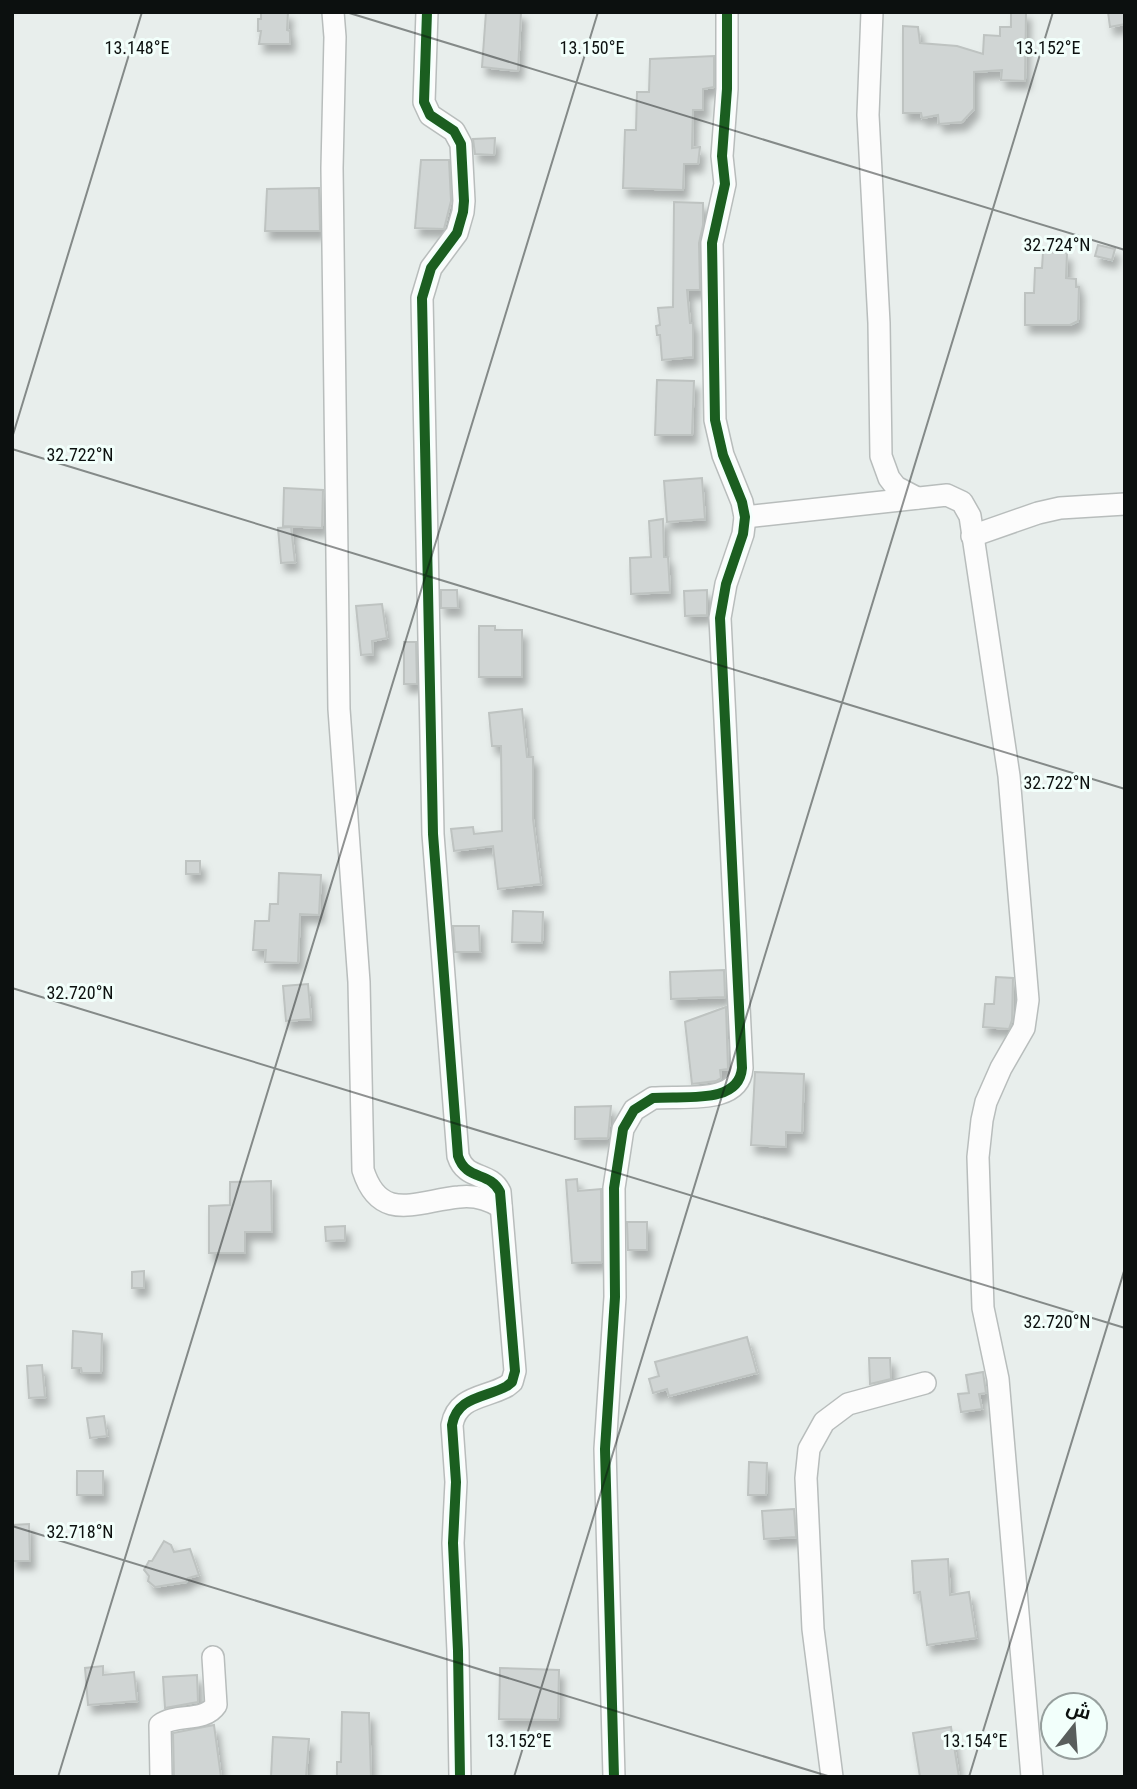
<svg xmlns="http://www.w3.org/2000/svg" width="1137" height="1789" font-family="'Roboto Condensed',Cairo,sans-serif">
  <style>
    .building { fill: #d0d5d4; stroke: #bec3c1; stroke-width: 2; filter: url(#shadow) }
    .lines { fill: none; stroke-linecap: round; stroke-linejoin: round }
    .minor-casing { stroke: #b8bdbc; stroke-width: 24 }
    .minor { stroke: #fcfcfc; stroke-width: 21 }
    .cycleway-casing { stroke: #f2fffb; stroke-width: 15 }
    .cycleway { stroke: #1b5e20; stroke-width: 10 }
    .ticks { fill: none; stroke: #0c100f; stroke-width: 2; stroke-opacity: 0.45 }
    .ticks-label { font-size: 18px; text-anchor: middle; fill: #0c100f; stroke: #f2fffb; stroke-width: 6; stroke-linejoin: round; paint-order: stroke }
  </style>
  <defs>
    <filter id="shadow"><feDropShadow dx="4.5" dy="8" stdDeviation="3.5" flood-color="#0004"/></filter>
  </defs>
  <rect width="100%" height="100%" fill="#e8eeec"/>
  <g class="building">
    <polygon points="261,12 288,12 287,30 290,31 290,44 259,44 261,31 258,31 258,19 261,19"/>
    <polygon points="486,12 521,12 518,71 482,67"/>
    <polygon points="1011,12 1026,12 1025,81 1001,80 1002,70 974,72 974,109 962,122 939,124 938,115 922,118 921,113 903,113 903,26 918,27 920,43 957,46 983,54 984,35 1000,36 1000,27 1011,27"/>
    <polygon points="1108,12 1125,12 1125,24 1110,27"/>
    <polygon points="714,56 714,87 703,89 703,110 693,110 692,148 700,147 698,164 684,164 683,190 623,188 625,130 636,130 637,92 649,92 650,59"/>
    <polygon points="495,138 494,155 475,154 473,139"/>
    <polygon points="421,160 449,160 451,201 444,229 415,228"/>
    <polygon points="319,188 320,231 265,231 267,189"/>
    <polygon points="674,202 703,203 703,225 699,243 700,290 687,290 690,323 693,323 693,357 662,360 660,335 657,335 656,326 660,325 658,308 673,307"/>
    <polygon points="1098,245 1115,249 1112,260 1095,256"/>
    <polygon points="1043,252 1067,253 1066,278 1076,279 1076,287 1079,287 1078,321 1070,325 1025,325 1025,293 1034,293 1035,268 1042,268"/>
    <polygon points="657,380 694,381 692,435 655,435"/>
    <polygon points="702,478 705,519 667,522 664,481"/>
    <polygon points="284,488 323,490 322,528 283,526"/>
    <polygon points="663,519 664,557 668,557 670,592 631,594 630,558 651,557 649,521"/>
    <polygon points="291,527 295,562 281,563 278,528"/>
    <polygon points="441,590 457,590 458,608 441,608"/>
    <polygon points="707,590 707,615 685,616 684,591"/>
    <polygon points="382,604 387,638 372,641 373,654 361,655 356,606"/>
    <polygon points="479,626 495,626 495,630 522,630 522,677 479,677"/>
    <polygon points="404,642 416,642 417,684 404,684"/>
    <polygon points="522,709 527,757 533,757 533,819 541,884 498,889 493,846 454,851 451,829 473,827 474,834 502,831 501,746 492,746 489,713"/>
    <rect x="186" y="861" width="14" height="13"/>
    <polygon points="279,873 321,875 319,915 300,914 298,963 265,962 266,950 253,950 255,921 269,921 270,904 278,904"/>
    <polygon points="513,911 543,912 542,943 512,942"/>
    <polygon points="453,926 479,926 480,952 455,952"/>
    <polygon points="724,970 725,997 671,999 670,972"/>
    <polygon points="996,977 1013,978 1012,1020 1009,1029 983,1027 985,1004 994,1004"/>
    <polygon points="308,984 311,1019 286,1021 283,986"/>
    <polygon points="726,1007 728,1069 720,1070 721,1078 716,1081 692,1084 685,1022"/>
    <polygon points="755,1072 804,1074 802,1133 786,1132 786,1147 751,1145"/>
    <polygon points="611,1106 608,1138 575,1139 575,1107"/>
    <polygon points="577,1179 578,1191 601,1189 602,1262 572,1263 566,1180"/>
    <polygon points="271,1181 272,1232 245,1232 245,1253 209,1253 209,1206 230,1205 230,1182"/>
    <polygon points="627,1222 647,1222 647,1250 628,1250"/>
    <polygon points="345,1226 345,1240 326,1241 325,1227"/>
    <polygon points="144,1271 144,1288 132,1288 132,1272"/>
    <polygon points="73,1331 102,1334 101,1373 82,1373 81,1368 72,1368"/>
    <polygon points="747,1337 757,1373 669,1396 667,1389 653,1393 649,1379 659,1376 655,1362"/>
    <polygon points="869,1358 890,1358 891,1379 870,1384"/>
    <polygon points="42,1365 45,1397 29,1398 27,1366"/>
    <polygon points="983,1372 986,1393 979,1394 982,1409 961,1412 958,1394 969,1393 966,1375"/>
    <polygon points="104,1416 107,1436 90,1438 87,1418"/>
    <polygon points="749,1462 767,1463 766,1495 748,1495"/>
    <rect x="77" y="1471" width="26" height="24"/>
    <polygon points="794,1509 796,1537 764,1539 762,1511"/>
    <polygon points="29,1524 30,1561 12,1561 12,1525"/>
    <polygon points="164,1541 171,1545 174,1552 190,1549 199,1575 188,1578 186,1582 155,1587 148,1581 149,1576 144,1570 149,1561 152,1561"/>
    <polygon points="948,1559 950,1595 969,1592 976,1638 927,1645 920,1592 914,1593 912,1561"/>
    <polygon points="103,1666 103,1675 134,1672 137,1701 88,1705 85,1668"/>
    <polygon points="500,1668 559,1670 558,1720 499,1719"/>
    <polygon points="197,1675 198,1702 165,1708 163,1677"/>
    <polygon points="342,1712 369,1713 371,1777 337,1777 337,1762 341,1762"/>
    <polygon points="214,1725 221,1777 174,1777 173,1733"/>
    <polygon points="951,1727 959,1777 920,1777 913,1733"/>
    <polygon points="273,1737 309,1739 306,1777 271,1777"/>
  </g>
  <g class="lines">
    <defs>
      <g id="minor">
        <path d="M333,12L335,37L332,168L339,709L359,982L363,1170C380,1224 417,1201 459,1197C474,1195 488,1199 501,1207"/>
        <path d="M427,12L424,102L430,115L454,131L461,144L464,201L463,212L457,233L431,268L422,298L433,834L458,1156C466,1181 490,1171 500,1192L515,1371L512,1382L507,1386C486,1398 457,1396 452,1425L456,1482L453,1543L458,1651L460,1777"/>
        <polyline points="872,12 868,115 879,323 881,456 889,478 896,487 917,498"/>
        <polyline points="745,517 947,495 962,502 970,516 1009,776 1028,1000 1024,1028 1001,1068 986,1102 982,1120 978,1157 983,1308 998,1379 1032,1777"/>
        <polyline points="972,536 1038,513 1060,508 1125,504"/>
        <path d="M161,1777L160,1725C176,1713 204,1723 216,1705L213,1657"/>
        <path d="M614,1777L605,1449L615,1297L614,1188L623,1129L634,1110L653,1098C681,1095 739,1106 742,1068L720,618L726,584L743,534L745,517L742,502L723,455L715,420L712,243L725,184L722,156L727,89V12"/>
        <polyline points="832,1777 813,1629 806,1478 809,1449 824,1422 848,1404 925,1383"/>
      </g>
    </defs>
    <use href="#minor" class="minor-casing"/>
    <use href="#minor" class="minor"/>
    <defs>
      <g id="cycleway">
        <path d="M427,12L424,102L430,115L454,131L461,144L464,201L463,212L457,233L431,268L422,298L433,834L458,1156C466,1181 490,1171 500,1192L515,1371L512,1382L507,1386C486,1398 457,1396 452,1425L456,1482L453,1543L458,1651L460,1777"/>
        <path d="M614,1777L605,1449L615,1297L614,1188L623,1129L634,1110L653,1098C681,1095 739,1106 742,1068L720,618L726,584L743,534L745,517L742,502L723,455L715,420L712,243L725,184L722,156L727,89V12"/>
      </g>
    </defs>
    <use href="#cycleway" class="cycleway-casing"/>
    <use href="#cycleway" class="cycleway"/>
  </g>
  <path class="ticks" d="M346,12L1125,250M12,438L142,12M12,449L1125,789M12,988L1125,1328M12,1526L831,1777M58,1777L598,12M514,1777L1053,12M969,1777L1125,1268"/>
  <g class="ticks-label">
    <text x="137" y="54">13.148°E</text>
    <text x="592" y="54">13.150°E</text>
    <text x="1048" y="54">13.152°E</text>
    <text x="1057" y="251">32.724°N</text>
    <text x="80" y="461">32.722°N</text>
    <text x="1057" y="789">32.722°N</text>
    <text x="80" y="999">32.720°N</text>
    <text x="1057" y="1328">32.720°N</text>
    <text x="80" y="1538">32.718°N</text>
    <text x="519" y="1747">13.152°E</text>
    <text x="975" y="1747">13.154°E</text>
  </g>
  <rect width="1137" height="1789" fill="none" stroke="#0c100f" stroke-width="28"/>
  <g transform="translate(1074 1726) rotate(17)"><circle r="33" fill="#f2fffb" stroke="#969f9d" stroke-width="2"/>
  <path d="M0-5L12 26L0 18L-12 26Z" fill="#595e5c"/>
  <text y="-10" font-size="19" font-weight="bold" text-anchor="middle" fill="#0c100f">ش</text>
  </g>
</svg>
